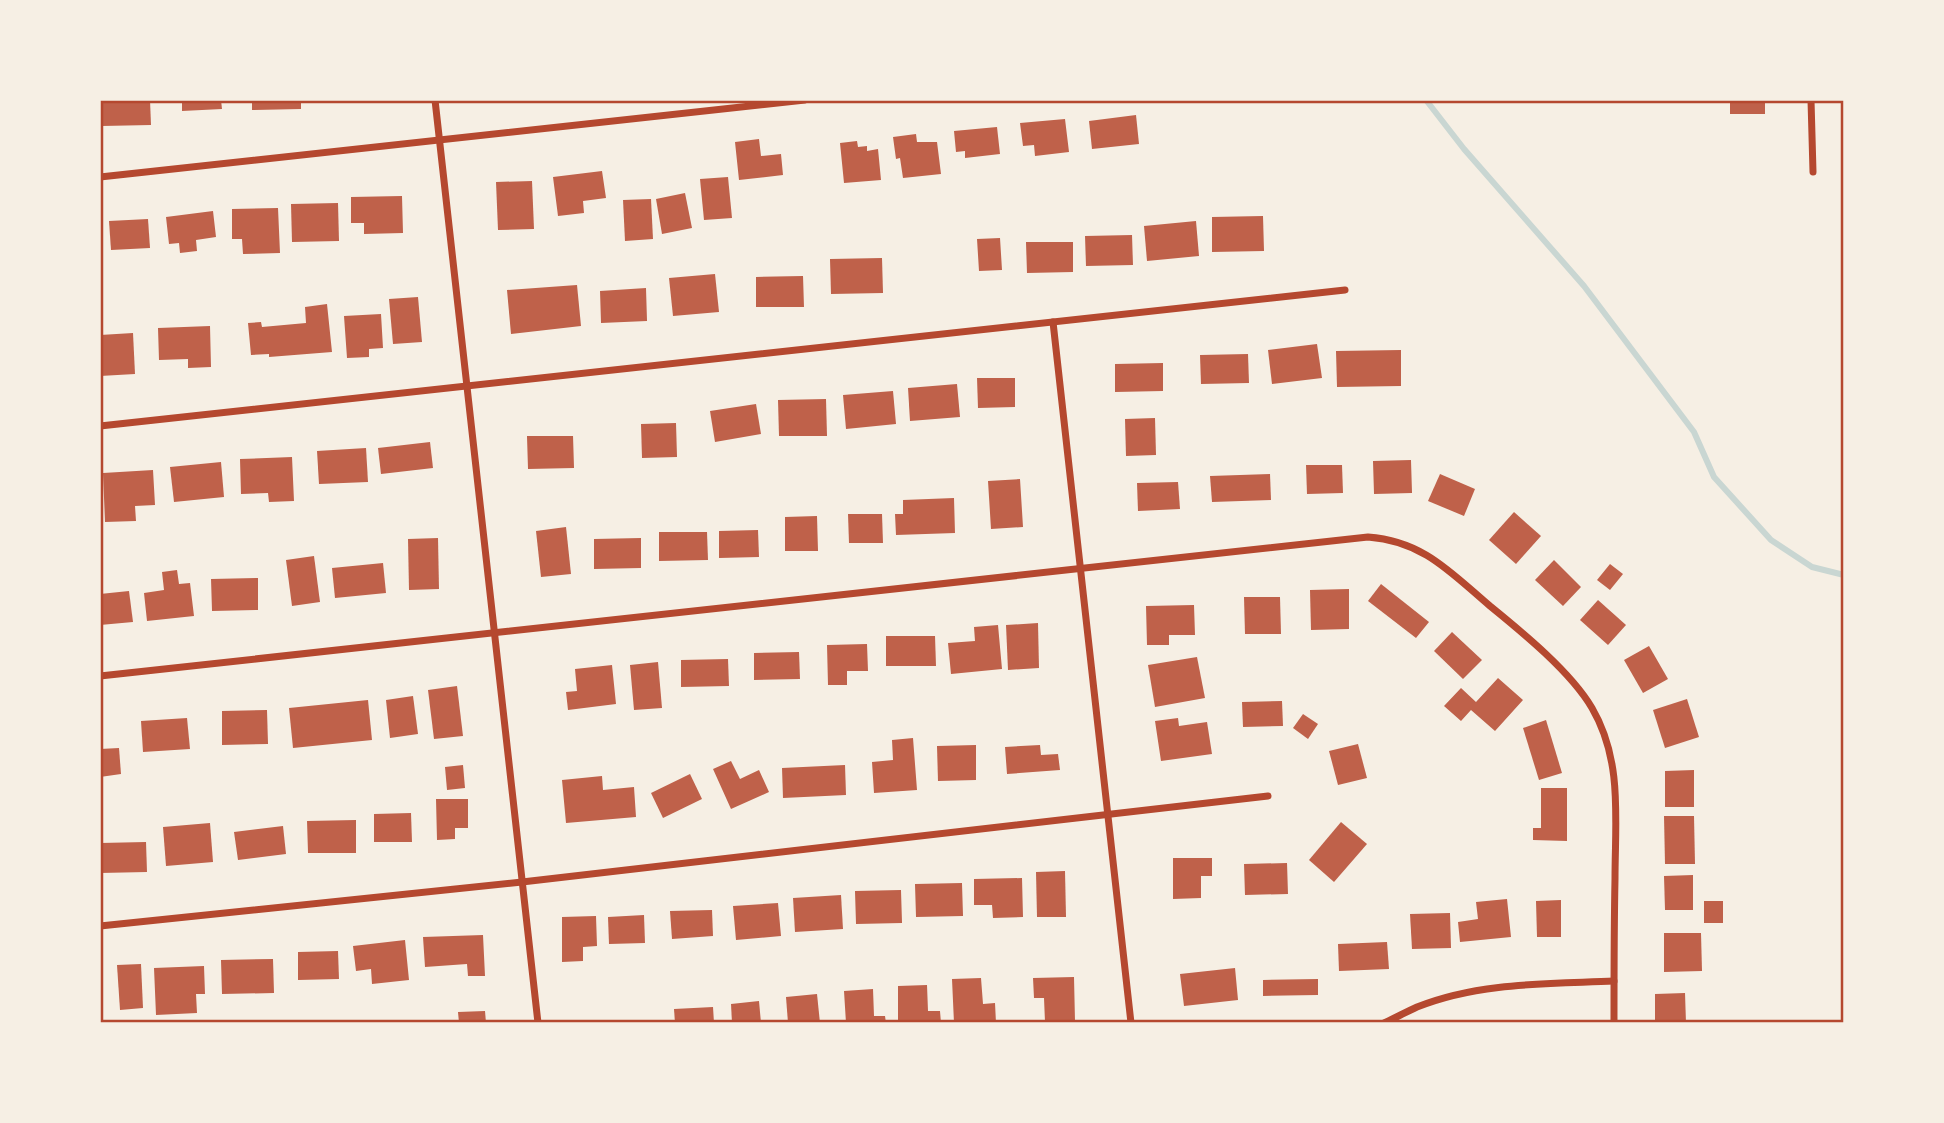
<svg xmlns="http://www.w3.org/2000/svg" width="1944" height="1123" font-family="'Alegreya Sans',sans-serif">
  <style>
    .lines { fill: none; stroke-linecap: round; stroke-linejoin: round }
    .stream { stroke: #c9d6d2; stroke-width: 6 }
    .building { fill: #bf614a }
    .minor { stroke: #b5482f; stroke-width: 7 }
    .neatline { fill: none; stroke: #b5482f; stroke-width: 2.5 }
  </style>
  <rect width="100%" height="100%" fill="#f6efe4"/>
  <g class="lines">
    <polyline class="stream" points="1426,100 1464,149 1584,286 1694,432 1714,477 1771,540 1812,567 1844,575"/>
  </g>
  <g class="building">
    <polygon points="101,100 150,100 151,125 102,126"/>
    <polygon points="182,100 221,100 222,109 182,111"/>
    <polygon points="252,100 301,100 301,109 252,110"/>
    <rect x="1730" y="100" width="35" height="14"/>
    <polygon points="1136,115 1139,144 1092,149 1089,121"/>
    <polygon points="1065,119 1069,152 1035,156 1034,145 1023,146 1020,123"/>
    <polygon points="997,127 1000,154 965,158 965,151 956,152 954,131"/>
    <polygon points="916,134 917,142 937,142 941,174 903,178 900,158 896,159 893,137"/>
    <polygon points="759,139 761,156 781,154 783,175 739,180 735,142"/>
    <polygon points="857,141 858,147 867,146 867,151 878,149 881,180 844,183 840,143"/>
    <polygon points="602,171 606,198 583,201 584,213 558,216 553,177"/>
    <polygon points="728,177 732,218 704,220 700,179"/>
    <polygon points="532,181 534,229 498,230 496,182"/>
    <polygon points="685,193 692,228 662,234 656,199"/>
    <polygon points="402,196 403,233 364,234 364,223 351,223 351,197"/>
    <polygon points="651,199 653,239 625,241 623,200"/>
    <polygon points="338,203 339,241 292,242 291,204"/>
    <polygon points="278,208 280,253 243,254 242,239 232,239 232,209"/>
    <polygon points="213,211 216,237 196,240 197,251 180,253 179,243 169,244 166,217"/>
    <polygon points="1263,216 1264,251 1212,252 1212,217"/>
    <polygon points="148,219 150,248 111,250 109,221"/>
    <polygon points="1196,221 1199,256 1147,261 1144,226"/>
    <polygon points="1132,235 1133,265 1086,266 1085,236"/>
    <polygon points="1000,238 1002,270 979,271 977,239"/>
    <polygon points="1026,242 1073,242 1073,272 1027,273"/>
    <polygon points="882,258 883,293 831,294 830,259"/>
    <polygon points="715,274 719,312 673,316 669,278"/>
    <polygon points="803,276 804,307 756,307 756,277"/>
    <polygon points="577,285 581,326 511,334 507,290"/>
    <polygon points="646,288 647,321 601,323 600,291"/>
    <polygon points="418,297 422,342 393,344 389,299"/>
    <polygon points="327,304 332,352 269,357 269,354 251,355 248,323 261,322 262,327 306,323 305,307"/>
    <polygon points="381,314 383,348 369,349 369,357 347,358 344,316"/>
    <polygon points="210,326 211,367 188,368 188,359 159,360 158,328"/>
    <polygon points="133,333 135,374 100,376 100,335"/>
    <polygon points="1317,344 1322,378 1272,384 1268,350"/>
    <polygon points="1401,350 1401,386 1337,387 1336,351"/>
    <polygon points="1248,354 1249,383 1201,384 1200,355"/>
    <polygon points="1163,363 1163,391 1115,392 1115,364"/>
    <polygon points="977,378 1015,378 1015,407 978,408"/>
    <polygon points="957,384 960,417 910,421 908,388"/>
    <polygon points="893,391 896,424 846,429 843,395"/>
    <polygon points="826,399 827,436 779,436 778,400"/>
    <polygon points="756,404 761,434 715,442 710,411"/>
    <polygon points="1155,418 1156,455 1126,456 1125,419"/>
    <polygon points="676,423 677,457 642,458 641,424"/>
    <polygon points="527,436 573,436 574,468 528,469"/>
    <polygon points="430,442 433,468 381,474 378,448"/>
    <polygon points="366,448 368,482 319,484 317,451"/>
    <polygon points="292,457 294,501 269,502 268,493 241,494 240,459"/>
    <polygon points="1411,460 1412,493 1374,494 1373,461"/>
    <polygon points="221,462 224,497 174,502 170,467"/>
    <polygon points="1306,465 1342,465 1343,493 1307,494"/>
    <polygon points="153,470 155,505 135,506 136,521 105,522 103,473"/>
    <polygon points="1270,474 1271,500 1212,502 1210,476"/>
    <polygon points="1440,474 1475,489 1464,516 1428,501"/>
    <polygon points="1020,479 1023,527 991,529 988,481"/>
    <polygon points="1178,482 1180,509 1138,511 1137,483"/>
    <polygon points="954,498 955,533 896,535 895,514 903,514 903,500"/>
    <polygon points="1514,512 1541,536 1516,564 1489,540"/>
    <polygon points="848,514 882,514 883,543 849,543"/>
    <polygon points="817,516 818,551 785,551 785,517"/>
    <polygon points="566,527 571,574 541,577 536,531"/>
    <polygon points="758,530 759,557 719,558 719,531"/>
    <polygon points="659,532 707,532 708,560 659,561"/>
    <polygon points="438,538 439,589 409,590 408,539"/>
    <polygon points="641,538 641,568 594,569 594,539"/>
    <polygon points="314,556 320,602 292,606 286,560"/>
    <polygon points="1554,560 1581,587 1563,606 1535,580"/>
    <polygon points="383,563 386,593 335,598 332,568"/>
    <polygon points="1610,564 1623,574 1610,590 1597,580"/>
    <polygon points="177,570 179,584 190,583 194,616 147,621 144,593 164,590 162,572"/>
    <polygon points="258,578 258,610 212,611 211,579"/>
    <polygon points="1381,584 1429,622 1416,638 1368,601"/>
    <polygon points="1349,589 1349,629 1311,630 1310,590"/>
    <polygon points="129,591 133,622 100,625 100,594"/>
    <polygon points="1244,597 1280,597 1281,634 1245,634"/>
    <polygon points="1598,600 1626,625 1608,645 1580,620"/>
    <polygon points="1194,605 1195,635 1169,635 1169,645 1147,645 1146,606"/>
    <polygon points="1038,623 1039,668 1008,670 1006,625"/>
    <polygon points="998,625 1002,669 951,674 948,643 975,641 974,627"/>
    <polygon points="1452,632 1482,660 1463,679 1434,651"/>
    <polygon points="886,636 935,636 936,666 886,666"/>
    <polygon points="867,644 868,671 847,671 847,685 828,685 827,645"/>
    <polygon points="1649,646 1668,679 1643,693 1624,660"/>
    <polygon points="799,652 800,679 754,680 754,653"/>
    <polygon points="1197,657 1205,698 1155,707 1148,665"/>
    <polygon points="728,659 729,686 681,687 681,660"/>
    <polygon points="658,662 662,708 634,710 630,665"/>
    <polygon points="612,665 616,704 568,710 566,692 577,691 575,669"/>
    <polygon points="1498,678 1523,700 1495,731 1471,710 1461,721 1444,706 1461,688 1476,702"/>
    <polygon points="457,686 463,736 434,739 428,690"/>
    <polygon points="413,696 418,734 390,738 386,700"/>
    <polygon points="1687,699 1699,737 1665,748 1653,710"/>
    <polygon points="368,700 372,740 293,748 289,708"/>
    <polygon points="1282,701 1283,726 1243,727 1242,702"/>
    <polygon points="267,710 268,744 222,745 222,711"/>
    <polygon points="1303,714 1318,724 1308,739 1293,728"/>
    <polygon points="187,718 190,749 143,752 141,721"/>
    <polygon points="1178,718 1179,726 1207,722 1212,754 1161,761 1155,721"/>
    <polygon points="1546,720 1562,773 1539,780 1523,728"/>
    <polygon points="913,738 917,790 874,793 872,762 893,760 892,740"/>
    <polygon points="1358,744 1367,778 1338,785 1329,751"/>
    <polygon points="976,745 976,780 938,781 937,746"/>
    <polygon points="1040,745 1041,755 1058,754 1060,770 1007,774 1005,747"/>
    <polygon points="119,748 121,774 100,777 100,749"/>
    <polygon points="731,761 740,779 759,770 769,792 731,809 713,769"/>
    <polygon points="463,765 465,788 447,790 445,767"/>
    <polygon points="845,765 846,795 783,798 782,768"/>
    <polygon points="1694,770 1694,807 1665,807 1665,771"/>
    <polygon points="690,774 702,799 663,818 651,793"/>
    <polygon points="602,776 603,790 634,787 636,817 566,823 562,780"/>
    <polygon points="1541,788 1567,788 1567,841 1533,840 1533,828 1541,828"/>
    <polygon points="436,799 468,799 468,828 455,828 455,839 437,840"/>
    <polygon points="411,813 412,842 374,842 374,814"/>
    <polygon points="1664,816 1694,816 1695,864 1665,864"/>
    <polygon points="356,820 356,853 308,853 307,821"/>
    <polygon points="1341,822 1367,844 1334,882 1309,860"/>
    <polygon points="210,823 213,862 166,866 163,827"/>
    <polygon points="283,826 286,854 238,860 234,832"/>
    <polygon points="146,842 147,872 100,873 100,843"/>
    <polygon points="1173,858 1212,858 1212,876 1201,876 1201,898 1173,899"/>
    <polygon points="1287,863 1288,894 1245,895 1244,864"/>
    <polygon points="1065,871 1066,917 1037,917 1036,872"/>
    <polygon points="1693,875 1693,910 1665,910 1664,876"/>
    <polygon points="1022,878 1023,917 993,918 992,905 974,905 974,879"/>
    <polygon points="962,883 963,916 916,917 915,884"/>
    <polygon points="901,890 902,923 856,924 855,891"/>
    <polygon points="841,895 843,929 795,932 793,898"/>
    <polygon points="1507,899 1511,937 1460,942 1458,922 1478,919 1476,902"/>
    <polygon points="1561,900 1561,937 1537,937 1536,901"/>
    <rect x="1704" y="901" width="19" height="22"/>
    <polygon points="778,903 781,936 736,940 733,906"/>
    <polygon points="712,910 713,936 672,939 670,911"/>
    <polygon points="1450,913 1451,948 1412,949 1410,914"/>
    <polygon points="644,915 645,943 609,944 608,917"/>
    <polygon points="596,916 597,946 583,947 583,961 562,962 562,917"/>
    <polygon points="1664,933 1701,933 1702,971 1664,972"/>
    <polygon points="483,935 485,976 468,976 467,964 425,967 423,937"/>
    <polygon points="405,940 409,980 372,984 371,969 356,971 353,946"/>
    <polygon points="1387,942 1389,969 1339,971 1338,944"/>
    <polygon points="338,951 339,979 298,980 298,952"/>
    <polygon points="273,959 274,993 222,994 221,960"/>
    <polygon points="141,964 143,1008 120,1010 117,965"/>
    <polygon points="204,966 205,994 196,994 197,1013 156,1015 154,968"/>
    <polygon points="1235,968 1238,1000 1184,1006 1180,974"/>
    <polygon points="1074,977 1075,1021 1045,1022 1044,998 1034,998 1033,978"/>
    <polygon points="981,978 983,1004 995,1003 996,1023 954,1023 952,979"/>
    <polygon points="1318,979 1318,995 1263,996 1263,980"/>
    <polygon points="927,985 928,1011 940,1011 941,1023 898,1023 898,986"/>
    <polygon points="873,989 874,1016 885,1016 886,1023 846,1023 844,991"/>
    <polygon points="1685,993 1686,1023 1655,1023 1655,994"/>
    <polygon points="817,994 820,1023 788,1023 786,997"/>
    <polygon points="759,1001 761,1023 732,1023 731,1004"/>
    <polygon points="713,1007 714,1023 675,1023 674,1009"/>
    <polygon points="485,1011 486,1023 459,1023 458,1012"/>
  </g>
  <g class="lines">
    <g class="minor">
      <polyline points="435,100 538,1023"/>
      <polyline points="1811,100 1813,172"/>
      <polyline points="100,177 805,100"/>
      <polyline points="1053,322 1131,1023"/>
      <polyline points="100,426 1345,290"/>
      <path d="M100,676L1368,537C1423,541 1450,572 1490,606C1522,632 1571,672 1592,708C1623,761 1615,820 1615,879C1614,927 1614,975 1614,1023"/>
      <polyline points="100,926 522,882 1268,796"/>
      <path d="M1384,1023C1395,1018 1406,1012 1417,1007C1479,982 1549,984 1614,981"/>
    </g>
  </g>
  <rect width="1944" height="1123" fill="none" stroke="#f6efe4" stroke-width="203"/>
  <rect x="102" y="102" width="1740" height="919" class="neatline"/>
</svg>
